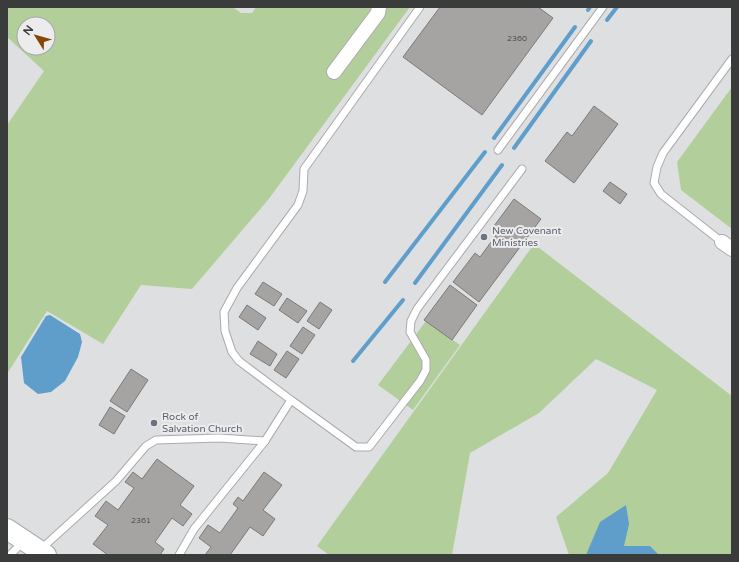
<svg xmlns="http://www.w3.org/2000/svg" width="739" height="562" font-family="'Varela Round',sans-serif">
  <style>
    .green { fill: #b2cf9b; fill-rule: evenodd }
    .water { fill: #5f9ecb }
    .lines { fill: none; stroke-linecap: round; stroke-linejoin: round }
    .stream { stroke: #5f9ecb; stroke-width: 4 }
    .building { fill: #a5a4a2; stroke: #7c7a78 }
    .lane-casing { stroke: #ababad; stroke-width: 9 }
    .street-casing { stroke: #ababad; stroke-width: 16 }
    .secondary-casing { stroke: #ababad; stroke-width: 22 }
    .lane { stroke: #fff; stroke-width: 7 }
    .street { stroke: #fff; stroke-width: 14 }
    .secondary { stroke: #fff; stroke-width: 20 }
    .worship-dot { fill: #6b7280; stroke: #ececee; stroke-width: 1.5 }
    .labels { text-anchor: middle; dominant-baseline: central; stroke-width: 4; stroke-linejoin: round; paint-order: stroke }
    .number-label { font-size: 8px; fill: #555 }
    .worship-label { font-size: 10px; fill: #5b616d; stroke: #ececee; text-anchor: start }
  </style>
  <rect width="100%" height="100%" fill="#dedfe1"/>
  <g class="green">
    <path d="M7,7H233L241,13H252L256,7H410L268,200L192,289L141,285L103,344L47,311L7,374V125L44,71L7,37ZM24,24H48V48H24Z"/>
    <polygon points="732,87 732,229 681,190 677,162"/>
    <polygon points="534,244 732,396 732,555 569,555 556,517 608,473 657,390 596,359 539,413 470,453 452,555 329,555 317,546"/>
    <polygon points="426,321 460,345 413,410 378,385"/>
  </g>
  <g class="water">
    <polygon points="50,315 80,334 82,342 78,357 65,381 51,392 38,394 24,383 21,357 46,316"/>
    <polygon points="626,505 629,524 624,546 650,546 659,555 586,555 600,522"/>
  </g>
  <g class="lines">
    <g class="stream">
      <polyline points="588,10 590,7"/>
      <polyline points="607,20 617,7"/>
      <polyline points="494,138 575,27"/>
      <polyline points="514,148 591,41"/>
      <polyline points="385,282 485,152"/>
      <polyline points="415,283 502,165"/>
      <polyline points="353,361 403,300"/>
    </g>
  </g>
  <g class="building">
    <polygon points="440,7 538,7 553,18 482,115 403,57"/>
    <polygon points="594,106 618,124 574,183 545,161 567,132 572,136"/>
    <polygon points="610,182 627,194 620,204 603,191"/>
    <polygon points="514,199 541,219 479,302 453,282 475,253 480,257 497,234 491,230"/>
    <polygon points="263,282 282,294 274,306 255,294"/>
    <polygon points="450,285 477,305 452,340 424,320"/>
    <polygon points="287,298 307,311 298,323 279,310"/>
    <polygon points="320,302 332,310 319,329 307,321"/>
    <polygon points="247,305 266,318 258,330 239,317"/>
    <polygon points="303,327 315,335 302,354 290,346"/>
    <polygon points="258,341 277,354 270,366 250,354"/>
    <polygon points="287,351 299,359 286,378 274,370"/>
    <polygon points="131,369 148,380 127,412 110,401"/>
    <polygon points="110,407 125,416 114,434 99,425"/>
    <polygon points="157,459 194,486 180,505 192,514 183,526 172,518 155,542 164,549 160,555 108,555 93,544 108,525 95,516 106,501 118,510 134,488 125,482 133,472 142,479"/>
    <polygon points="264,472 282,485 263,510 275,519 263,536 250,527 230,555 205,555 211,547 199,538 208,525 220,533 238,508 233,504 238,497 243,501"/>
  </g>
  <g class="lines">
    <defs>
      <g id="lane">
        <polyline points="498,150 603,7"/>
        <polyline points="722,242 661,194 654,183 657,167 663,153 732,59"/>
        <polyline points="291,400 239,361 232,352 225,331 224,312 237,288 298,205 303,191 304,169 420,7"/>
        <polyline points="41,549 116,481 146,446 156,440 219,438 265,441"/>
        <polyline points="10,555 23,542"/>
        <polyline points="179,555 194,529 265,441 291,400 356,447 369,447 420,381 426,370 426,360 410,332 411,321 417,309 522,169"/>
      </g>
      <g id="street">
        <polyline points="334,72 378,13 379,7"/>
        <polyline points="722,242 732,249"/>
      </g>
      <polyline id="secondary" points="7,529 46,555"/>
    </defs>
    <use href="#lane" class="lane-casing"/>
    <use href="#street" class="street-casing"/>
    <use href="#secondary" class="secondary-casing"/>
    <use href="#lane" class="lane"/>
    <use href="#street" class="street"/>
    <use href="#secondary" class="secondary"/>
  </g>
  <g class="worship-dot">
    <circle cx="484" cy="237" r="4"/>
    <circle cx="154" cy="423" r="4"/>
  </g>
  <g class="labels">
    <g class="number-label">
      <text x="517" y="38">2360</text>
      <text x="141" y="520">2361</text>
    </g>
    <g class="worship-label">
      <text x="492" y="231">New Covenant<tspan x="492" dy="12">Ministries</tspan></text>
      <text x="162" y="417">Rock of<tspan x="162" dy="12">Salvation Church</tspan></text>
    </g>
  </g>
  <rect width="739" height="562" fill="none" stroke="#3a3b3b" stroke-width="16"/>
  <g transform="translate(36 36) rotate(307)"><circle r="19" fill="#ececee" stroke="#a5a5a6"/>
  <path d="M0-3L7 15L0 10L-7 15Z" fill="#854804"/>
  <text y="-6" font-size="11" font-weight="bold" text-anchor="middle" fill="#3a3b3b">N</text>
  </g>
</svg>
